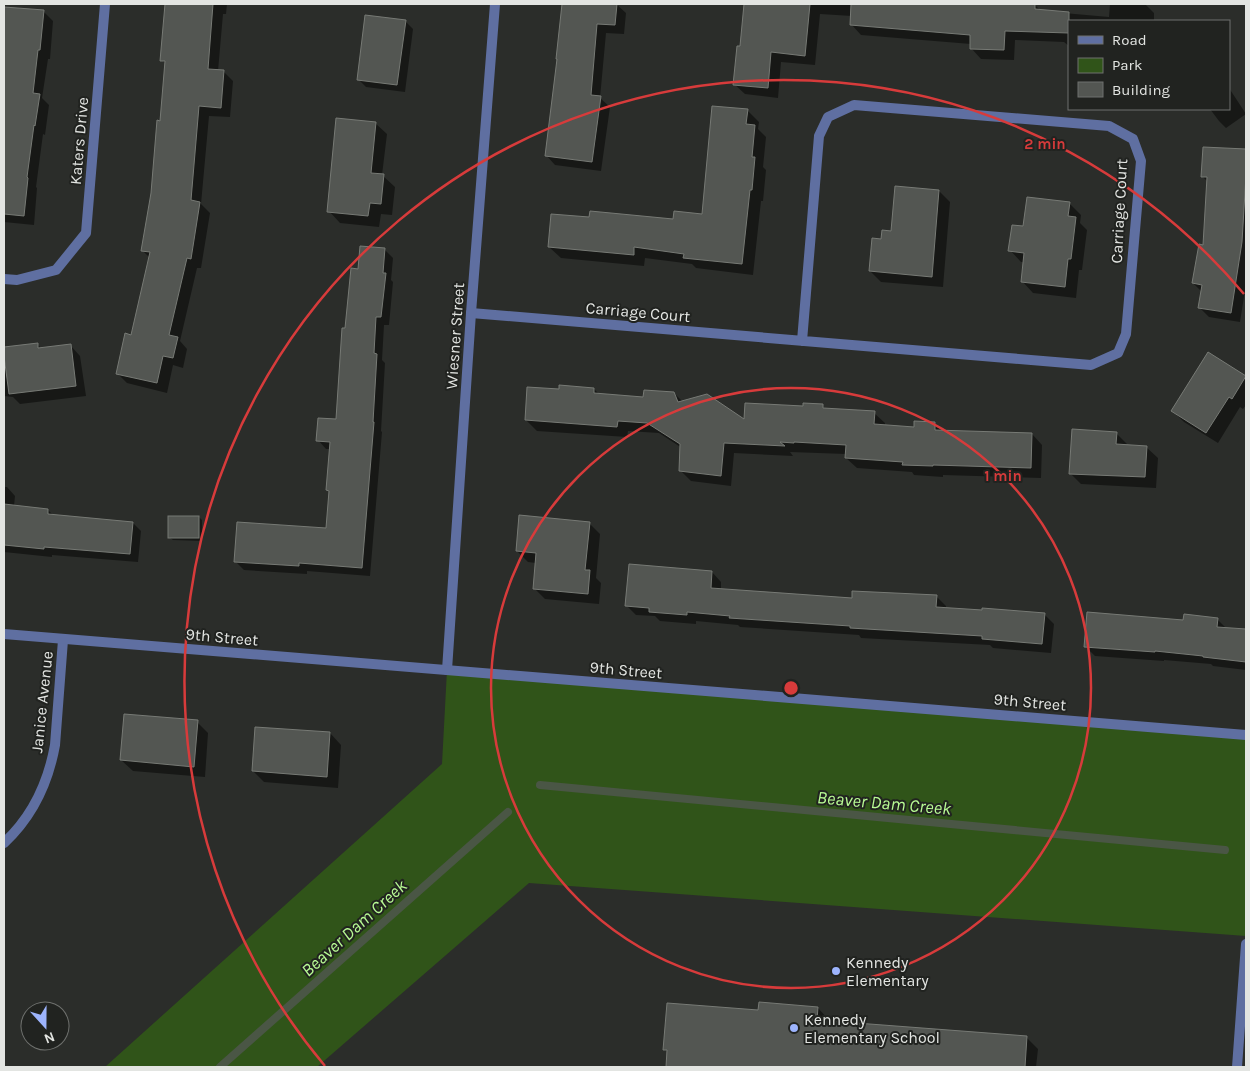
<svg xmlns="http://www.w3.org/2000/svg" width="1250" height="1071" font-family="Karla,sans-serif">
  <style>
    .green { fill: #305419 }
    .shadow { fill: #0007 }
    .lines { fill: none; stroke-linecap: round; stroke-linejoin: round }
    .stream { stroke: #4a5645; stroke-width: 8 }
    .building { fill: #535652; stroke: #777a75 }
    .minor { stroke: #5f6fa1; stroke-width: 10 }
    .tertiary { stroke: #5f6fa1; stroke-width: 10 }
    .ring { fill: none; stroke: #d73b3b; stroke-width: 2.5 }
    .poi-dot { fill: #9db4fd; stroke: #212320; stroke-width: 2 }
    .labels { text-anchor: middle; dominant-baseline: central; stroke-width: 4; stroke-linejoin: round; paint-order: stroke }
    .street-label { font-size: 16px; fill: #e3e5e2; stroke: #212320 }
    .poi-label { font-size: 16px; fill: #e3e5e2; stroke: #212320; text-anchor: start }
    .water-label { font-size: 18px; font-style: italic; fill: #b8fb94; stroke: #212320 }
    .centre { fill: #d73b3b; stroke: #212320; stroke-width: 2.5 }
    .ring-label { font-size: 15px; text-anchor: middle; font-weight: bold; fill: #d73b3b; stroke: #212320; stroke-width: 4; stroke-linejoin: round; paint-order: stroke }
  </style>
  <rect width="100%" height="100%" fill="#2b2d2a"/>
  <polygon class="green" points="447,670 1246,735 1246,936 529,883 317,1067 105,1067 442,764"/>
  <g class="shadow">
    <polygon points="165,4 227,4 226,14 223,14 218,71 223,71 233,81 230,117 209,116 201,204 210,213 201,268 197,268 180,341 187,349 183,368 173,365 167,393 127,383 117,373 132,336 150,258 142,250 152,193 162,122 166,64 162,60"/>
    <polygon points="563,4 616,4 626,13 624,34 606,33 600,98 610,107 601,171 555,165 546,155 558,59"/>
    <polygon points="787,4 1034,4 1041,11 1109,17 1110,4 1145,4 1154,13 1154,21 1069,21 1069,46 1064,42 1015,40 1014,60 981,59 971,48 971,44 861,35 851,24 852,16 820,14 815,65 781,62 778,98 745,94 734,84 786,23"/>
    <polygon points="4,8 43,11 53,21 50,59 48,59 42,98 49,105 45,135 43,134 36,187 37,188 34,225 4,222"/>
    <polygon points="405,21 413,29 405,92 366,87 358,79"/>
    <polygon points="1229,88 1246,114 1226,128 1219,121 1210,109 1229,109"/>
    <polygon points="747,110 759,122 758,129 766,137 763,167 766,170 763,201 761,201 753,275 696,268 692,264 645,258 644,266 561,258 549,247 590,219 674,220 703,216"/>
    <polygon points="375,123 387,134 382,175 395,187 392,215 381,214 379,227 340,223 329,211"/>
    <polygon points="1204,148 1246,150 1246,284 1240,322 1209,317 1200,308 1202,292 1193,283 1205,246 1208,182 1202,176"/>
    <polygon points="939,191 950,202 943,287 881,282 870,271 892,232"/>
    <polygon points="1069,203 1081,215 1080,223 1087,230 1082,270 1079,270 1076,298 1033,293 1022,281 1025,262 1021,262 1010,250 1024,227"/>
    <polygon points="384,249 393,258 391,280 393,282 389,325 384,325 382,360 385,363 381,431 382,432 370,576 307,571 307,574 244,570 235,561 327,529 330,493 327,490 330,449 326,449 318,440 337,421 347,330 359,270"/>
    <polygon points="37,344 42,349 70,345 80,356 86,396 20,404 13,397 4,396 4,348"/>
    <polygon points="1208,354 1246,378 1246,405 1243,409 1240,407 1218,443 1184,422 1173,411"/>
    <polygon points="594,389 600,395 644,398 674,393 683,402 745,421 804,407 822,405 826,410 874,413 885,423 885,426 915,428 935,423 943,431 1032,434 1042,445 1041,478 943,475 943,477 914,475 912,472 857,468 846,458 846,454 790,452 793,456 734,453 731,486 691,481 680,470 682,448 659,433 628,431 627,437 537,431 526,420 560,391"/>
    <polygon points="1116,433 1127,444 1127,446 1146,447 1158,458 1156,488 1081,484 1070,473"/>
    <polygon points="4,487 7,487 15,496 14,506 48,510 54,516 133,523 141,531 138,562 52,555 52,557 4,552"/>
    <polygon points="199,517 202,520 202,541 173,540 169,537"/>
    <polygon points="589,523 600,534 596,578 601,583 599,604 545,599 534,588 536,563 528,562 517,551"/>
    <polygon points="712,572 721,582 721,590 853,599 936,596 946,606 946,609 1044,614 1054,624 1051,653 993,648 990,645 861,638 859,635 740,627 738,625 696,621 696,624 660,621 655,616 636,615 626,605"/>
    <polygon points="1217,619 1227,629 1246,631 1246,670 1213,666 1211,664 1164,660 1164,661 1095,656 1086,647 1184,621"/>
    <polygon points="197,722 208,733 205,777 133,771 121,760"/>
    <polygon points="330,733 341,745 338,788 264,782 253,771"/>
    <polygon points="760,1004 818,1008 829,1020 829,1022 1027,1038 1038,1049 1036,1067 667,1067 668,1053 665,1049 759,1012"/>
  </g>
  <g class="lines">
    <g class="stream">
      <polyline points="540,785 1225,850"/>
      <polyline points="220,1067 508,812"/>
    </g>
  </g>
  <g class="building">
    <polygon points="165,4 213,4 208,69 224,70 221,108 199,106 191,200 200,202 191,259 187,258 169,335 178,337 173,358 163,356 157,383 116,374 125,333 131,335 150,252 141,251 151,193 157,120 160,121 165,61 160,61"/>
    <polygon points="562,4 617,4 615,25 597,24 591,95 601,96 592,162 545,156 557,59 556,59"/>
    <polygon points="744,4 810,4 805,56 771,52 768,88 733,85 737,46 740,46"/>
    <polygon points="851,4 1035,4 1035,9 1069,12 1069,33 1005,31 1004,50 970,49 970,35 850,25"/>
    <polygon points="4,7 44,10 40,50 38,50 33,93 40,94 35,126 34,125 27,177 28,178 24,216 4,214"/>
    <polygon points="365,15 406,20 397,85 357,80"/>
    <polygon points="712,106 748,109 746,124 755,125 752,157 755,157 752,190 750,190 742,264 683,258 684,254 634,247 634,255 548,247 551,214 589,217 590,211 673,219 674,211 702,214"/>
    <polygon points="336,118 376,122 371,173 384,174 381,204 370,203 368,216 327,212"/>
    <polygon points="1203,147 1246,149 1246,175 1242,242 1231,313 1198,308 1202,285 1192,283 1199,244 1203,245 1207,177 1201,177"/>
    <polygon points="895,186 939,190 932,277 869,271 872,238 881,239 882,230 891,231"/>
    <polygon points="1027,197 1070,202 1068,216 1076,217 1071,259 1068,259 1065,287 1021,282 1024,253 1008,251 1012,225 1023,226"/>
    <polygon points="360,246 385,248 383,273 386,273 381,317 376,317 374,353 377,354 373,422 374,422 362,568 299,563 299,566 234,562 237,522 326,528 329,491 326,490 330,442 316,441 318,418 336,419 342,328 345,328 351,268 358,269"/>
    <polygon points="38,343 38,348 71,344 76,386 9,394 4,356 4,347"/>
    <polygon points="1208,352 1246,376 1232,399 1229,397 1206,433 1171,411"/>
    <polygon points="559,385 594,388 594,393 643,397 644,390 674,392 678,402 707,394 744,419 745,403 803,406 803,403 823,404 823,408 875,411 874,424 914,427 914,421 935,422 935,430 1032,433 1031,468 933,465 933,466 902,465 903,462 845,458 846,445 794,442 794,443 780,442 785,446 724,443 721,476 679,471 680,444 647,423 618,421 617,427 525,420 527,387 559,389"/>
    <polygon points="1072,429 1117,432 1116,444 1147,446 1145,477 1069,474"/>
    <polygon points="4,504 48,509 48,514 133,522 130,554 44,547 44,549 4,545"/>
    <polygon points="519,515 590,522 585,570 590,570 588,594 533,589 536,553 516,551"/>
    <rect x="168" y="516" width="31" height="22"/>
    <polygon points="629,564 712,571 711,588 852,598 852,591 937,595 936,607 982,610 982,608 1045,613 1042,644 982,639 982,636 850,628 850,626 729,618 730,616 687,612 687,615 649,612 649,608 625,606"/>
    <polygon points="1087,612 1183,620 1184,614 1218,618 1217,627 1246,629 1246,662 1203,657 1203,656 1155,651 1155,652 1084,647"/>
    <polygon points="124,714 198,720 194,767 120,760"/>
    <polygon points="255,727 330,732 327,777 252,771"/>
    <polygon points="759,1002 818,1007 817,1020 1027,1036 1025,1067 666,1067 667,1050 663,1050 667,1003 758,1010"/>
  </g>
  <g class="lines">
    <g class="minor">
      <polyline points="4,279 17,280 56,270 86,233 105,4"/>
      <polyline points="471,313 1091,365 1118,353 1126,334 1141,161 1133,139 1109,126 854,105 828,117 819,136 802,341"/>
      <polyline points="447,670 471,313 495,4"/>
      <path d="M4,843C33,816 48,784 55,745L63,640"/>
      <polyline points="1237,1067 1246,944"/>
    </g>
    <polyline class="tertiary" points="4,634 1246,735"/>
  </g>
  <g class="ring">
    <circle cx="791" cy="688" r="300"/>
    <path d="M325 1066A600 600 0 0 1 1244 294"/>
  </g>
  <g class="poi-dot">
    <circle cx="836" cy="971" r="5"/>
    <circle cx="794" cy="1028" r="5"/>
  </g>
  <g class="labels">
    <g class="street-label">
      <text transform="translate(79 141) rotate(-85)">Katers Drive</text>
      <text transform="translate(1119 211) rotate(-87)">Carriage Court</text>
      <text transform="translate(638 312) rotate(5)">Carriage Court</text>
      <text transform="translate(455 336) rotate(-86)">Wiesner Street</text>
      <text transform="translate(222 637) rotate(5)">9th Street</text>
      <text transform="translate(626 670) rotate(5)">9th Street</text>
      <text transform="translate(42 702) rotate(-84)">Janice Avenue</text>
      <text transform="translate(1030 702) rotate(5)">9th Street</text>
    </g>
    <g class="poi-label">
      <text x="846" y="962">Kennedy<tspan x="846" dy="18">Elementary</tspan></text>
      <text x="804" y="1019">Kennedy<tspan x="804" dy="18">Elementary School</tspan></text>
    </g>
    <g class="water-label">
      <text transform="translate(884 803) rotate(5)">Beaver Dam Creek</text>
      <text transform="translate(354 928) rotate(-42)">Beaver Dam Creek</text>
    </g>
  </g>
  <circle cx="791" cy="688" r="8" class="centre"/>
  <g class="ring-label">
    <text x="1045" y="149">2 min</text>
    <text x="1003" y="481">1 min</text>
  </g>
  <rect width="1250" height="1071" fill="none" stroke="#e3e5e2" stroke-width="10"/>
  <rect x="1068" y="20" width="162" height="90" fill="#212320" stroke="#6f716e"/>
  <rect x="1078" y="36" width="25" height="8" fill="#5f6fa1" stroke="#6f716e"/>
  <text x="1112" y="45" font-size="15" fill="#e3e5e2">Road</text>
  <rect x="1078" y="58" width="25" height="15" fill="#305419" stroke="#6f716e"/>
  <text x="1112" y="70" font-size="15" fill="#e3e5e2">Park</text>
  <rect x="1078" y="82" width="25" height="15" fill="#535652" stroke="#6f716e"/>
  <text x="1112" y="95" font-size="15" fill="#e3e5e2">Building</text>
  <g transform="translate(45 1026) rotate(159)"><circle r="24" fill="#212320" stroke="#6f716e"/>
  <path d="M0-4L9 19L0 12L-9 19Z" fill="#9db4fd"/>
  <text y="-8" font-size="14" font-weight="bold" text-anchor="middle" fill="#e3e5e2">N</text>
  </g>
</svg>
